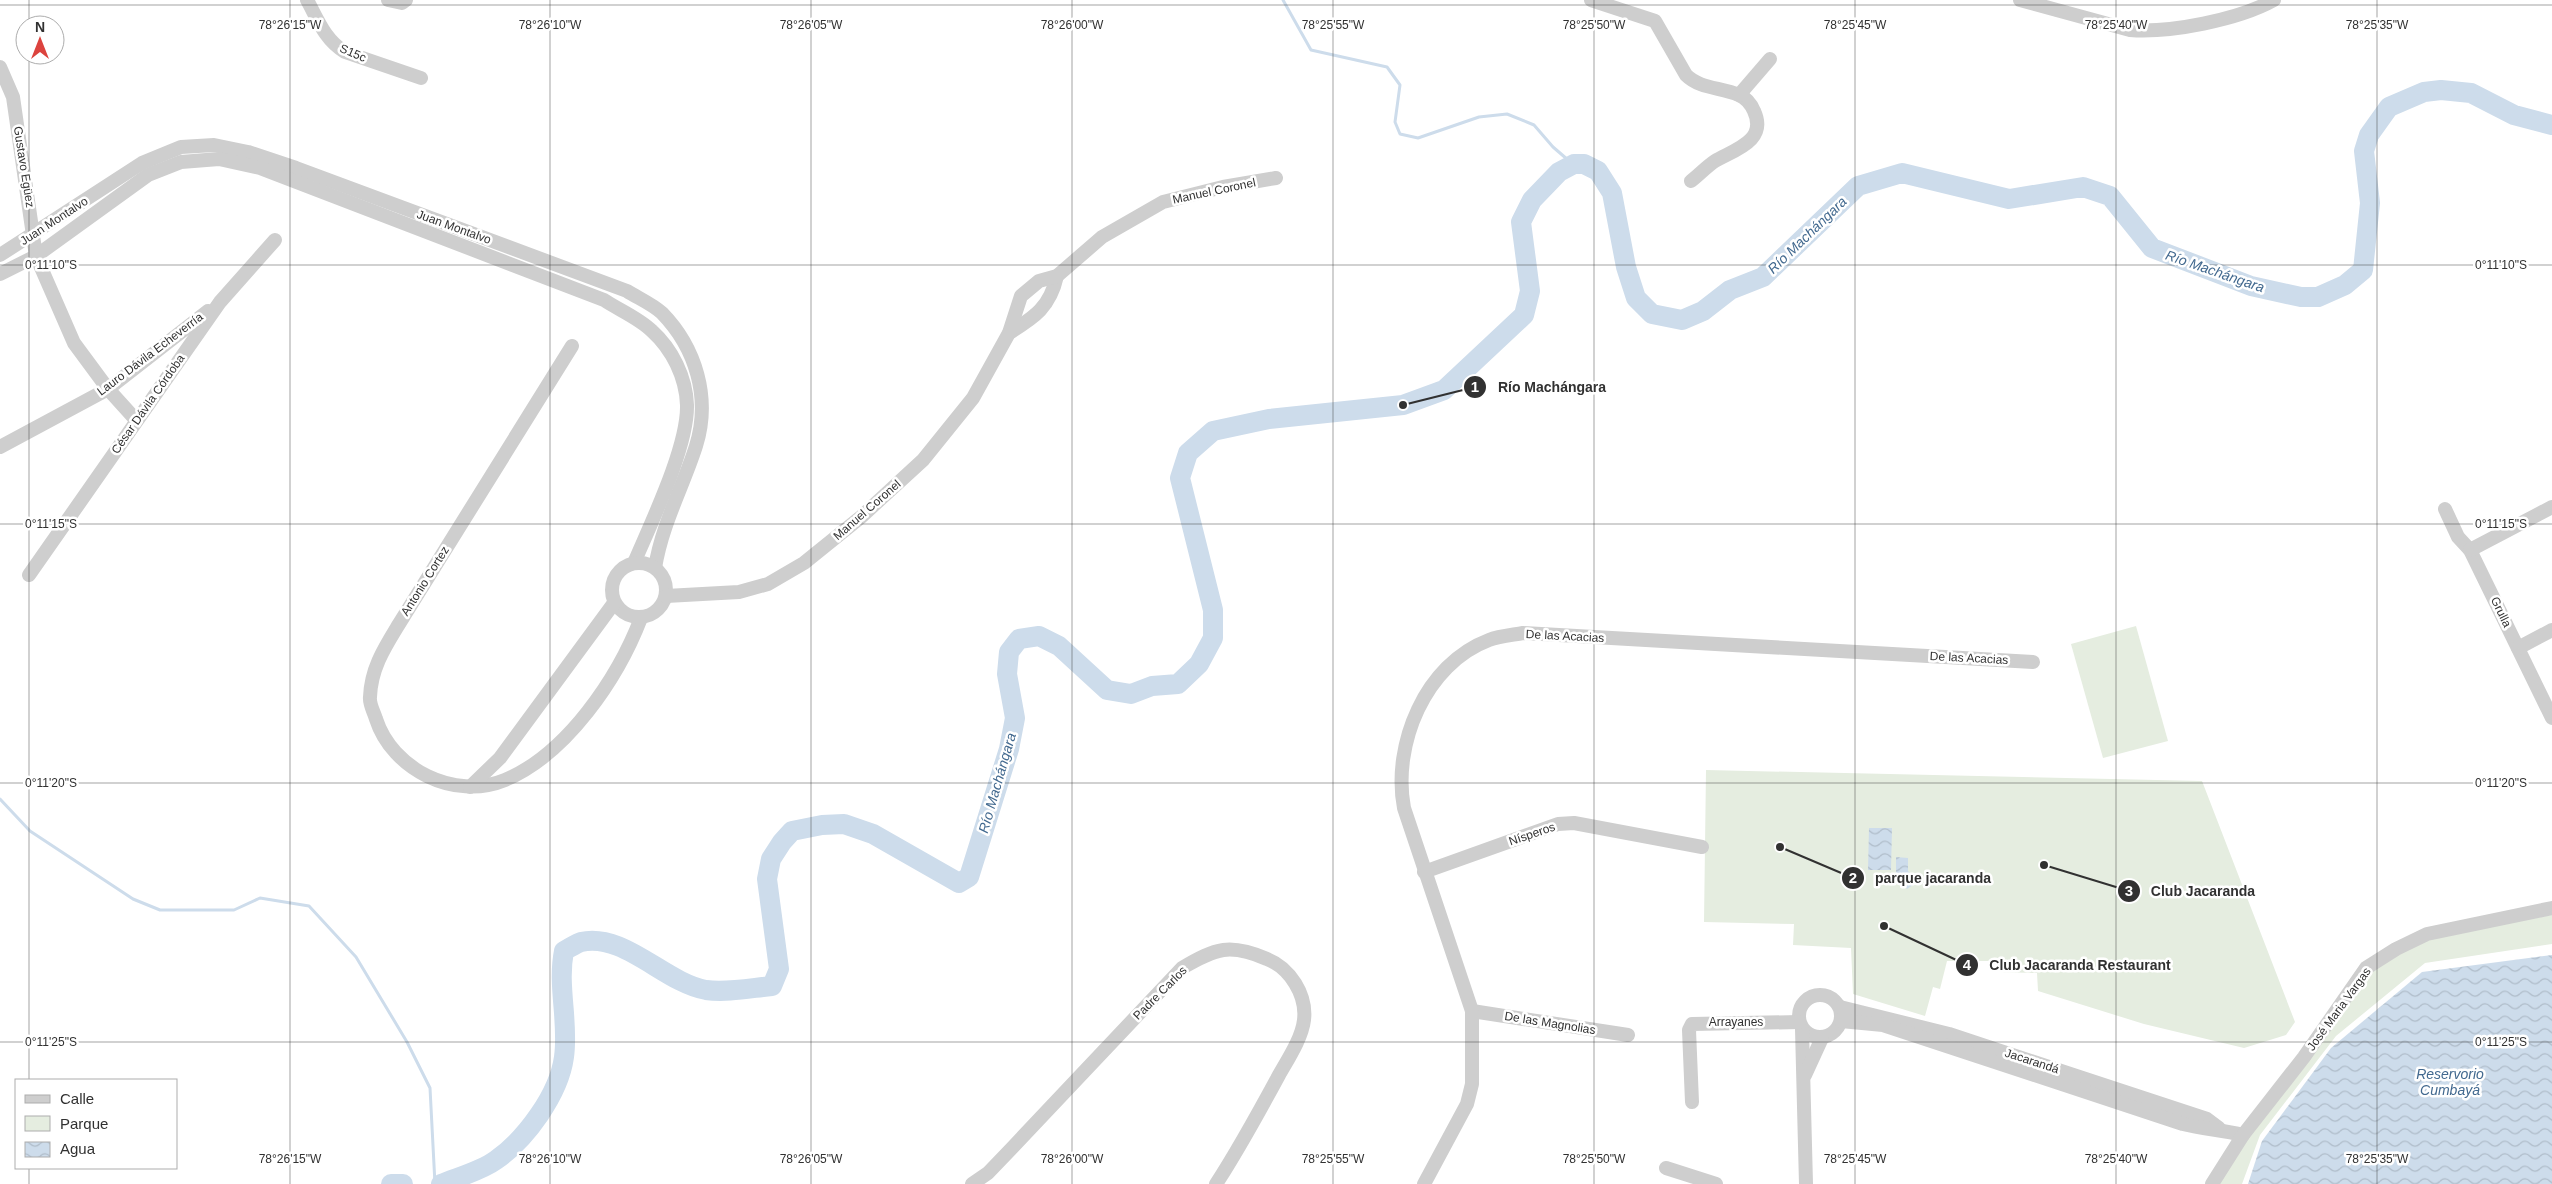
<svg xmlns="http://www.w3.org/2000/svg" width="2552" height="1184" font-family="Arial,sans-serif">
  <style>
    .green { fill: #e5ede0 }
    .water { fill: url(#water-waves) }
    .lines { fill: none; stroke-linecap: round; stroke-linejoin: round }
    .stream { stroke: #cddceb; stroke-width: 3 }
    .river { stroke: #cddceb; stroke-width: 20 }
    .minor { stroke: #cecece; stroke-width: 14 }
    .ticks { fill: none; stroke: #313131; stroke-width: 1; stroke-opacity: 0.45 }
    .labels { text-anchor: middle; dominant-baseline: central; stroke-width: 5; stroke-linejoin: round; paint-order: stroke }
    .street-label { font-size: 12px; fill: #313131; stroke: #fff }
    .water-label { font-size: 14px; font-style: italic; fill: #42698f; stroke: #fff }
    .ticks-label { font-size: 12px; text-anchor: middle; fill: #313131; stroke: #fff; stroke-width: 5; stroke-linejoin: round; paint-order: stroke }
    .leader { fill: none; stroke: #313131; stroke-width: 2 }
    .callout-dot { fill: #313131; stroke: #fff; stroke-width: 2 }
    .mark-label { font-size: 15px; text-anchor: middle; font-weight: bold; fill: #fff }
    .callout-label { font-size: 14px; text-anchor: middle; font-weight: bold; fill: #313131; stroke: #fff; stroke-width: 5; stroke-linejoin: round; paint-order: stroke }
  </style>
  <defs>
    <pattern id="water-waves" width="16" height="10" patternUnits="userSpaceOnUse" patternTransform="scale(1.25)"><rect width="16" height="10" fill="#cddceb"/><path d="M0 5q4-4 8 0t8 0" fill="none" stroke="#b0bdca"/></pattern>
  </defs>
  <rect width="100%" height="100%" fill="#fff"/>
  <g class="green">
    <polygon points="2136,626 2168,741 2103,758 2071,644"/>
    <polygon points="1706,770 2202,781 2295,1022 2286,1035 2244,1048 2144,1024 2038,991 2037,973 1999,972 1998,961 1947,961 1940,989 1933,987 1925,1016 1853,994 1851,948 1793,945 1794,924 1704,922"/>
    <polygon points="2552,915 2552,944 2425,963 2336,1036 2260,1135 2242,1184 2209,1184 2374,969 2431,935"/>
  </g>
  <g class="water">
    <polygon points="1869,828 1892,828 1891,870 1868,870"/>
    <polygon points="1896,857 1908,858 1908,871 1917,882 1907,889 1896,877"/>
    <polygon points="2552,955 2552,1184 2248,1184 2262,1141 2331,1048 2422,972"/>
  </g>
  <g class="lines">
    <g class="stream">
      <polyline points="1283,0 1311,50 1387,67 1400,85 1395,122 1400,134 1418,138 1479,117 1507,114 1534,125 1553,147 1582,172"/>
      <polyline points="0,799 30,831 133,899 160,910 234,910 260,898 309,906 356,957 407,1042 430,1088 435,1184"/>
    </g>
    <g class="river">
      <polyline points="391,1184 403,1184"/>
      <path d="M441,1184C458,1177 481,1171 496,1160C526,1139 559,1094 564,1057C569,1022 557,986 564,951C569,948 576,944 581,942C624,932 665,983 706,990C727,993 751,988 772,986L779,969L767,879L771,859L782,842L792,831L822,825L844,824L873,834L959,883L969,877L1009,749L1015,718L1007,674L1009,652L1019,639L1039,636L1059,646L1107,690L1131,694L1152,686L1178,684L1199,664L1213,638V610L1180,478L1188,453L1213,431L1269,419L1403,405L1444,390L1524,315L1530,291L1521,222L1532,200L1559,172L1574,164H1584L1598,171L1612,193L1626,267L1636,298L1652,314L1682,320L1703,311L1730,290L1763,277L1858,186L1902,173L2009,199L2083,187L2110,196L2152,248L2251,286L2301,297H2318L2345,285L2363,270L2370,203L2364,151L2369,135L2389,107L2424,92L2441,90L2471,93L2514,115L2552,125"/>
    </g>
    <g class="minor">
      <path d="M307,0C318,20 325,40 345,52L421,78"/>
      <polyline points="388,0 402,3 406,0"/>
      <path d="M1591,0L1655,21L1686,75C1700,89 1721,87 1739,95C1746,98 1751,104 1754,111C1768,141 1734,150 1715,161C1706,167 1699,175 1691,181"/>
      <path d="M2020,0L2130,30C2170,33 2238,20 2274,0"/>
      <polyline points="0,67 13,97 36,256 74,343 108,389 136,420"/>
      <polyline points="1739,95 1770,59"/>
      <path d="M0,255L142,163L181,147L214,145L248,152L296,168L627,291C638,298 652,304 662,313C696,348 711,398 696,446C683,487 662,524 655,568"/>
      <path d="M0,274L36,256L148,175L181,162L219,159L260,168L604,300C619,310 639,318 652,331C672,349 686,377 687,405C688,447 651,523 634,563"/>
      <path d="M1009,333C1035,317 1050,307 1057,276"/>
      <path d="M572,346L399,624C385,647 371,668 370,697C369,704 374,712 376,719C392,769 454,801 505,780C567,754 618,678 641,618"/>
      <polyline points="0,447 108,389 208,311"/>
      <polyline points="2445,509 2458,537 2470,550 2552,718"/>
      <polyline points="2470,550 2552,507"/>
      <circle cx="639" cy="590" r="27"/>
      <polyline points="29,575 220,302 275,240"/>
      <polyline points="666,596 739,592 768,584 804,563 861,517 923,460 973,398 1009,333 1021,296 1039,281 1057,276 1102,237 1163,202 1223,187 1276,178"/>
      <polyline points="2518,648 2552,630"/>
      <polyline points="470,787 500,758 614,603"/>
      <polyline points="1424,872 1558,824 1574,823 1702,847"/>
      <circle cx="1820" cy="1016" r="21"/>
      <polyline points="1840,1007 1949,1034 2207,1119 2219,1128"/>
      <polyline points="1472,1011 1628,1035"/>
      <path d="M1841,1021L1883,1025L2183,1124C2203,1129 2223,1130 2243,1135"/>
      <polyline points="1802,1029 1806,1184"/>
      <polyline points="1805,1075 1822,1038"/>
      <polyline points="1692,1102 1689,1030 1692,1024 1799,1022"/>
      <polyline points="1666,1168 1716,1184"/>
      <path d="M972,1184L988,1173L1012,1148L1182,968C1216,948 1230,943 1267,959C1290,968 1307,995 1304,1020C1302,1038 1288,1059 1279,1075C1259,1112 1239,1149 1216,1184"/>
      <path d="M1424,1184L1467,1104L1472,1084V1011L1404,808C1392,745 1425,664 1489,640C1499,636 1512,635 1523,633L2033,662"/>
      <polyline points="2212,1184 2243,1135 2304,1057 2366,968 2396,949 2427,934 2552,908"/>
    </g>
  </g>
  <path class="ticks" d="M29,0V25M290,0V1184M550,0V1184M811,0V1184M1072,0V1184M1333,0V1184M1594,0V1184M1855,0V1184M2116,0V1184M2377,0V1184M0,5H2552M29,55V1080M0,265H2552M0,524H2552M0,783H2552M0,1042H2552M29,1168V1184"/>
  <g class="labels">
    <g class="street-label">
      <text transform="translate(353 53) rotate(23)">S15c</text>
      <text transform="translate(24 167) rotate(81)">Gustavo Egüez</text>
      <text transform="translate(1214 191) rotate(-12)">Manuel Coronel</text>
      <text transform="translate(54 221) rotate(-33)">Juan Montalvo</text>
      <text transform="translate(454 227) rotate(20)">Juan Montalvo</text>
      <text transform="translate(150 354) rotate(-37)">Lauro Dávila Echeverría</text>
      <text transform="translate(148 404) rotate(-55)">César Dávila Córdoba</text>
      <text transform="translate(867 510) rotate(-41)">Manuel Coronel</text>
      <text transform="translate(425 581) rotate(-58)">Antonio Cortez</text>
      <text transform="translate(2501 612) rotate(64)">Grulla</text>
      <text transform="translate(1565 636) rotate(3)">De las Acacias</text>
      <text transform="translate(1969 658) rotate(3)">De las Acacias</text>
      <text transform="translate(1532 834) rotate(-19)">Nísperos</text>
      <text transform="translate(1160 993) rotate(-45)">Padre Carlos</text>
      <text transform="translate(2339 1009) rotate(-54)">José Maria Vargas</text>
      <text x="1736" y="1022">Arrayanes</text>
      <text transform="translate(1550 1023) rotate(9)">De las Magnolias</text>
      <text transform="translate(2032 1061) rotate(18)">Jacarandá</text>
    </g>
    <g class="water-label">
      <text transform="translate(1807 235) rotate(-44)">Río Machángara</text>
      <text transform="translate(2215 271) rotate(19)">Río Machángara</text>
      <text transform="translate(997 783) rotate(-74)">Río Machángara</text>
      <text x="2450" y="1074">Reservorio<tspan x="2450" dy="16">Cumbayá</tspan></text>
    </g>
  </g>
  <g class="ticks-label">
    <text x="290" y="29">78°26'15"W</text>
    <text x="550" y="29">78°26'10"W</text>
    <text x="811" y="29">78°26'05"W</text>
    <text x="1072" y="29">78°26'00"W</text>
    <text x="1333" y="29">78°25'55"W</text>
    <text x="1594" y="29">78°25'50"W</text>
    <text x="1855" y="29">78°25'45"W</text>
    <text x="2116" y="29">78°25'40"W</text>
    <text x="2377" y="29">78°25'35"W</text>
    <text x="51" y="269">0°11'10"S</text>
    <text x="2501" y="269">0°11'10"S</text>
    <text x="51" y="528">0°11'15"S</text>
    <text x="2501" y="528">0°11'15"S</text>
    <text x="51" y="787">0°11'20"S</text>
    <text x="2501" y="787">0°11'20"S</text>
    <text x="51" y="1046">0°11'25"S</text>
    <text x="2501" y="1046">0°11'25"S</text>
    <text x="290" y="1163">78°26'15"W</text>
    <text x="550" y="1163">78°26'10"W</text>
    <text x="811" y="1163">78°26'05"W</text>
    <text x="1072" y="1163">78°26'00"W</text>
    <text x="1333" y="1163">78°25'55"W</text>
    <text x="1594" y="1163">78°25'50"W</text>
    <text x="1855" y="1163">78°25'45"W</text>
    <text x="2116" y="1163">78°25'40"W</text>
    <text x="2377" y="1163">78°25'35"W</text>
  </g>
  <path class="leader" d="M1403 405L1475 387M1780 847L1853 878M2044 865L2129 891M1884 926L1967 965"/>
  <g class="callout-dot">
    <circle cx="1403" cy="405" r="5"/>
    <circle cx="1780" cy="847" r="5"/>
    <circle cx="2044" cy="865" r="5"/>
    <circle cx="1884" cy="926" r="5"/>
    <circle cx="1475" cy="387" r="12"/>
    <circle cx="1853" cy="878" r="12"/>
    <circle cx="2129" cy="891" r="12"/>
    <circle cx="1967" cy="965" r="12"/>
  </g>
  <g class="mark-label">
    <text x="1475" y="392">1</text>
    <text x="1853" y="883">2</text>
    <text x="2129" y="896">3</text>
    <text x="1967" y="970">4</text>
  </g>
  <g class="callout-label">
    <text x="1552" y="392">Río Machángara</text>
    <text x="1933" y="883">parque jacaranda</text>
    <text x="2203" y="896">Club Jacaranda</text>
    <text x="2080" y="970">Club Jacaranda Restaurant</text>
  </g>
  <rect x="15" y="1079" width="162" height="90" fill="#ffffff" stroke="#adadad"/>
  <rect x="25" y="1095" width="25" height="8" fill="#cecece" stroke="#adadad"/>
  <text x="60" y="1104" font-size="15" fill="#313131">Calle</text>
  <rect x="25" y="1116" width="25" height="15" fill="#e5ede0" stroke="#adadad"/>
  <text x="60" y="1129" font-size="15" fill="#313131">Parque</text>
  <rect x="25" y="1142" width="25" height="15" fill="url(#water-waves)" stroke="#adadad"/>
  <text x="60" y="1154" font-size="15" fill="#313131">Agua</text>
  <g transform="translate(40 40)"><circle r="24" fill="#ffffff" stroke="#adadad"/>
  <path d="M0-4L9 19L0 12L-9 19Z" fill="#dc433e"/>
  <text y="-8" font-size="14" font-weight="bold" text-anchor="middle" fill="#313131">N</text>
  </g>
</svg>
